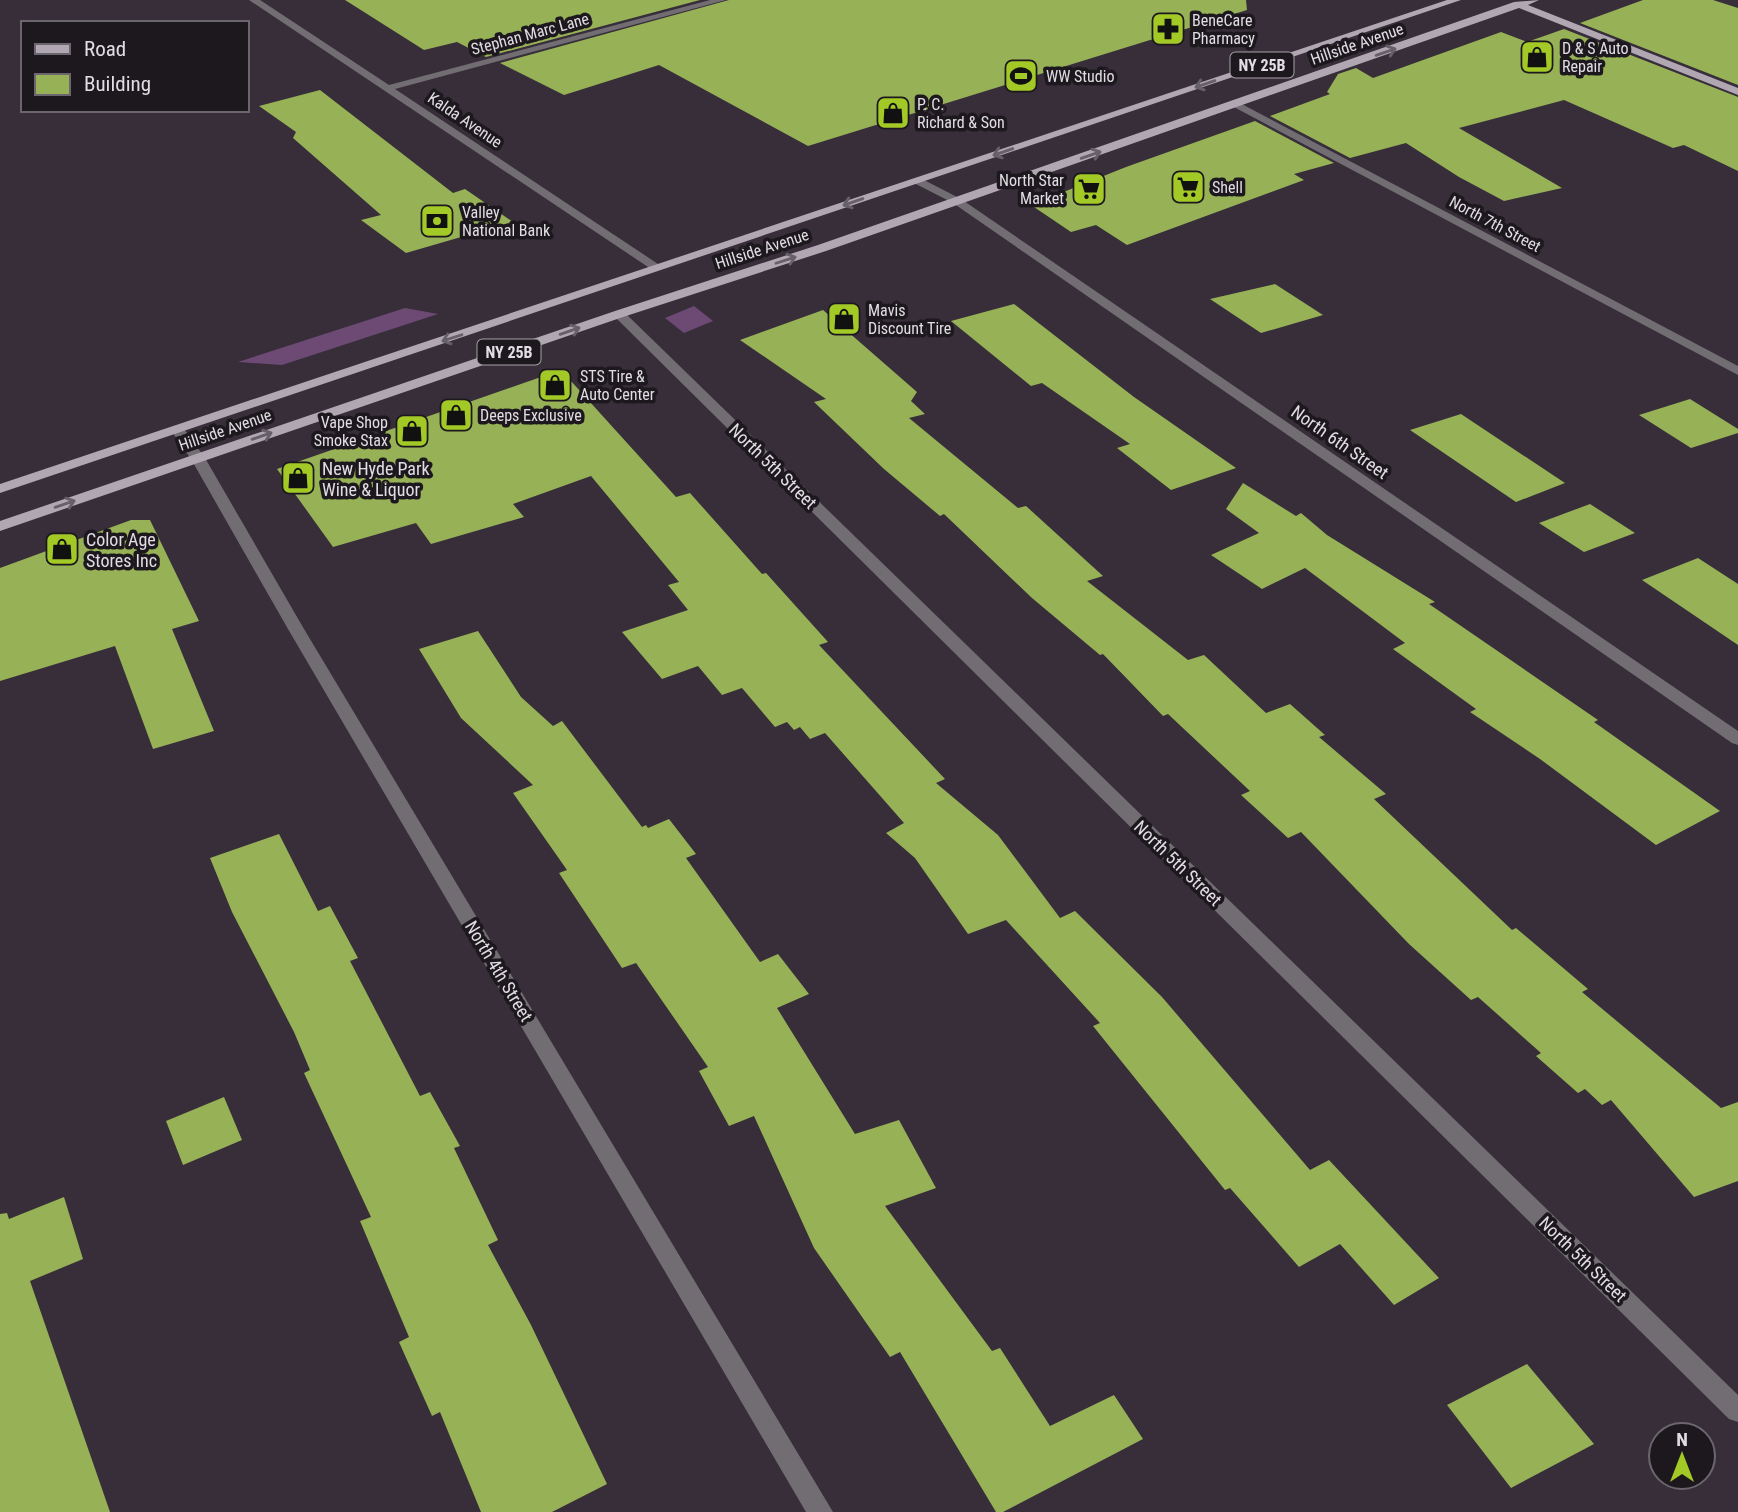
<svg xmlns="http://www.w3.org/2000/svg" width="1738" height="1512" font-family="'Roboto Condensed',sans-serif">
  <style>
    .green { fill: #6c4a74 }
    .building { fill: #97b157 }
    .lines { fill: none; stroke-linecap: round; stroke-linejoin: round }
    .minor { fill: #726d73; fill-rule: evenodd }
    .major { fill: #b1a7b3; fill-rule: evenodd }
    .oneway { stroke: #666068 }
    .labels { text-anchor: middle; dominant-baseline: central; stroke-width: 7; stroke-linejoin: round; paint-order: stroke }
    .far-poi-label { font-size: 16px; fill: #e2dce4; stroke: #1c181d; text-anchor: start }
    .far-street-label { font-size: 16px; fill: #e2dce4; stroke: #1c181d }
    .shield { fill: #1c181d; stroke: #a7a1a8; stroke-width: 2 }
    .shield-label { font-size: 16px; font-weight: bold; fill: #e2dce4 }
    .street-label { font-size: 18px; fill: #e2dce4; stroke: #1c181d }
    .poi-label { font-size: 18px; fill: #e2dce4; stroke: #1c181d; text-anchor: start }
  </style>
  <rect width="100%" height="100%" fill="#372e3a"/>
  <g class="green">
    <polygon points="694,306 713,321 684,333 665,318"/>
    <polygon points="405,308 438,314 282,365 238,362"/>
  </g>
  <g class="building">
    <polygon points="345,0 700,0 486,57 457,42 424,50"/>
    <polygon points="729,0 1246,0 1247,10 808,146 659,65 564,95 500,63"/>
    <polygon points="1643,0 1713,0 1738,8 1738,85 1580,23"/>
    <polygon points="1564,29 1738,97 1738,171 1684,145 1673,148 1564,100 1459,128 1562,188 1504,201 1459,177 1406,143 1350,158 1270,116 1330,94 1327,92 1338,74 1356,68 1373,78 1501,32 1527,42"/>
    <polygon points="320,90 453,193 465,189 513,222 406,253 361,220 381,215 293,138 296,132 259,106"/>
    <polygon points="1255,121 1334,163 1294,174 1304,180 1127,245 1096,225 1071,232 1031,205 1126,167"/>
    <polygon points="1275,284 1323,315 1261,333 1210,299"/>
    <polygon points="1014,304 1134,397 1236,468 1171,490 1117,448 1130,444 1042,383 1031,386 951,321"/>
    <polygon points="823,310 917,392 911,401 925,414 909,418 1018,508 1026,506 1103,576 1087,581 1188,660 1204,655 1266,713 1290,704 1325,735 1319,737 1386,794 1374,799 1512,930 1516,928 1588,989 1582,992 1721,1108 1738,1102 1738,1181 1694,1197 1611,1100 1602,1105 1585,1089 1578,1093 1536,1056 1541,1053 1478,997 1471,1000 1409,944 1301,832 1288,838 1241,795 1250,791 1168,714 1163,716 1103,654 1100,655 1032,598 944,514 940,516 884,469 814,402 826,399 740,340"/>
    <polygon points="561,370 676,497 690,493 762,574 766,573 828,642 819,645 945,779 936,783 998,835 1060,918 1075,911 1162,997 1310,1170 1329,1160 1439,1278 1394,1305 1340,1244 1299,1267 1230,1188 1225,1190 1093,1026 1100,1023 1006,920 968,934 915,858 886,833 904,823 825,733 810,739 800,727 794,730 787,722 775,727 742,688 722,695 698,666 662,679 622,632 688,610 668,585 679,582 591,476 513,504 524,517 431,544 416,523 333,547 277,469"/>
    <polygon points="1690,399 1738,429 1738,433 1691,448 1639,415"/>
    <polygon points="1461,414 1565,483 1516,502 1410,430"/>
    <polygon points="1243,483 1296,516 1301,513 1327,535 1435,602 1429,604 1598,720 1594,722 1720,811 1656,845 1540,759 1470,712 1476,709 1393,649 1405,643 1305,568 1262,589 1211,555 1259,533 1226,509"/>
    <polygon points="1590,504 1635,533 1584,552 1539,523"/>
    <polygon points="131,520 150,520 199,621 172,629 214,731 153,749 115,646 0,681 0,568"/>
    <polygon points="1698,558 1738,584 1738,645 1642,580"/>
    <polygon points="478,631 521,697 553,726 562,721 642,827 646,825 648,828 669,819 696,854 686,858 760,962 778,954 809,994 777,1008 855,1134 899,1120 936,1188 885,1206 992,1351 1000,1348 1050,1426 1114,1395 1143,1439 1003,1512 996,1512 900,1352 890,1357 814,1248 754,1116 729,1126 699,1071 708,1067 636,963 622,968 559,873 567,870 513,793 533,785 461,718 419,649"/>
    <polygon points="279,834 318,911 330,906 358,958 350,961 420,1096 430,1092 460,1146 454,1148 498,1240 488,1245 531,1325 607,1484 552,1512 481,1512 440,1412 432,1416 399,1342 409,1337 360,1221 371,1217 304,1073 310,1070 294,1032 232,912 210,858"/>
    <polygon points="224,1097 242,1140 183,1165 166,1121"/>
    <polygon points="64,1197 83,1259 30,1281 110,1512 0,1512 0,1214 7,1213 9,1219"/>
    <polygon points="1527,1364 1594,1444 1511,1488 1447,1405"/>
  </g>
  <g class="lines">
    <g class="minor">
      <polygon points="249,0 260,0 389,85 710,0 726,0 395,89 664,268 654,271"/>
      <polygon points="1236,101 1738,366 1738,375 1232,106 1231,104"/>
      <polygon points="914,179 922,179 961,199 1738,731 1738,745 1732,743 953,203 914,183"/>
      <polygon points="619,310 623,311 1738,1395 1738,1422 1729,1419 615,317 613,314"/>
      <polygon points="177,425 182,426 205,458 304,629 833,1512 806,1512 288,629 191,459 170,429"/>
    </g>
    <g class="major">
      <polygon points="1447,0 1461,0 0,493 0,484"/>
      <polygon points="1539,0 1528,5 1738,88 1738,95 1519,8 826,251 623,317 0,531 0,521 615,311 818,245 1514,2"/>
    </g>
  </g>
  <defs><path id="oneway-shaft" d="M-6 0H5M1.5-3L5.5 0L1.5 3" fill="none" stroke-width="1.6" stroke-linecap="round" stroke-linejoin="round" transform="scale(1.75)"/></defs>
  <g class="oneway">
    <use href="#oneway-shaft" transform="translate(1386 52) rotate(-19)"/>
    <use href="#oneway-shaft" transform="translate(1205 84) rotate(161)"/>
    <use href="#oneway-shaft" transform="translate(1003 152) rotate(161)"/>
    <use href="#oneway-shaft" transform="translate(1091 155) rotate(-19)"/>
    <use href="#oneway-shaft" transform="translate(853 202) rotate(161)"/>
    <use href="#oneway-shaft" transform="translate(786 260) rotate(-18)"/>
    <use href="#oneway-shaft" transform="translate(570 331) rotate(-19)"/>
    <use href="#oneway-shaft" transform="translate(452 338) rotate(162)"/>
    <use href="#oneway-shaft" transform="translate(262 436) rotate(-19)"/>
    <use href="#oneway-shaft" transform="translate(65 504) rotate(-19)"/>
  </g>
  <defs>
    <symbol id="pharmacy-square" viewBox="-11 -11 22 22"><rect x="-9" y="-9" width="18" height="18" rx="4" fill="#a3c927" stroke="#1c181d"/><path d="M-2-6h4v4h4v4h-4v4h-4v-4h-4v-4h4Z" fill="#111"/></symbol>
    <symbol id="shop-square" viewBox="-11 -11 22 22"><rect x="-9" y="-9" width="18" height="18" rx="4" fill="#a3c927" stroke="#1c181d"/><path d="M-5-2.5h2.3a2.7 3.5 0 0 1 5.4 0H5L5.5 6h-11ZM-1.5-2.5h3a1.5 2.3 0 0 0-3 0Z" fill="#111"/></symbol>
    <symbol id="stadium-square" viewBox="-11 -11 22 22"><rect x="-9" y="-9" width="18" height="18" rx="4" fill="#a3c927" stroke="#1c181d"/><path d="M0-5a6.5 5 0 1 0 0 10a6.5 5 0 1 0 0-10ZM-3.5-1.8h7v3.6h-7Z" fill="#111"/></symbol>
    <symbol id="supermarket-square" viewBox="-11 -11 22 22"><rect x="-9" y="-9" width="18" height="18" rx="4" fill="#a3c927" stroke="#1c181d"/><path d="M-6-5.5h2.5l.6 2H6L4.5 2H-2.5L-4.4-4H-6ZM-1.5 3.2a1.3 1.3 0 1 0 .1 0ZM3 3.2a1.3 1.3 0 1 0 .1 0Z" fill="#111"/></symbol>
    <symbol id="bank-square" viewBox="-11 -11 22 22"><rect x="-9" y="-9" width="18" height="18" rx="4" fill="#a3c927" stroke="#1c181d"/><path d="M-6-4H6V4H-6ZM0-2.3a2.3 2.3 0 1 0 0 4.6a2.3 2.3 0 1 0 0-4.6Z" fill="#111"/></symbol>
  </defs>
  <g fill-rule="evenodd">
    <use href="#pharmacy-square" x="1149" y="10" width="38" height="38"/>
    <use href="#shop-square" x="1518" y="38" width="38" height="38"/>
    <use href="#stadium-square" x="1002" y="57" width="38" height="38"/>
    <use href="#shop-square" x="874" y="94" width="38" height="38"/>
    <use href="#supermarket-square" x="1169" y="168" width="38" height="38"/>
    <use href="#supermarket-square" x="1070" y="170" width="38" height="38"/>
    <use href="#bank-square" x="418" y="202" width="38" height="38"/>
    <use href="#shop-square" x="825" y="300" width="38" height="38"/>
    <use href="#shop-square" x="536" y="366" width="38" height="38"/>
    <use href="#shop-square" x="437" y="396" width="38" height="38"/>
    <use href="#shop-square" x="393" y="412" width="38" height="38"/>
    <use href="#shop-square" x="279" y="459" width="38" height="38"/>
    <use href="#shop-square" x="43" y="530" width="38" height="38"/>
  </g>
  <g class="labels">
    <g class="far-poi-label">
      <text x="1192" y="20">BeneCare<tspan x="1192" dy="18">Pharmacy</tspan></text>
      <text x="1562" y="48">D &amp; S Auto<tspan x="1562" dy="18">Repair</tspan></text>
      <text x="1046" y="76">WW Studio</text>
      <text x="917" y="104">P. C.<tspan x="917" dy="18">Richard &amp; Son</tspan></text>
      <text x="1064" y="180" text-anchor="end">North Star<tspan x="1064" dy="18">Market</tspan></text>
      <text x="1212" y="187">Shell</text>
      <text x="462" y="212">Valley<tspan x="462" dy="18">National Bank</tspan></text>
      <text x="868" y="310">Mavis<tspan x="868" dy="18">Discount Tire</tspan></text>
      <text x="580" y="376">STS Tire &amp;<tspan x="580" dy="18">Auto Center</tspan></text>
      <text x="480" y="415">Deeps Exclusive</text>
      <text x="388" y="422" text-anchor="end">Vape Shop<tspan x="388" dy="18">Smoke Stax</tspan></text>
    </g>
    <g class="far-street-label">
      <text transform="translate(530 34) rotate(-15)">Stephan Marc Lane</text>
      <text transform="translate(1357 44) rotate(-19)">Hillside Avenue</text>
      <text transform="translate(465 120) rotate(34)">Kalda Avenue</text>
      <text transform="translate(1495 224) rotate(28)">North 7th Street</text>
      <text transform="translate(762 249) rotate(-18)">Hillside Avenue</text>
      <text transform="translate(225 430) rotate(-19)">Hillside Avenue</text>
    </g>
    <g class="shield">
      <rect x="1230.5" y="52.5" width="63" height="25" rx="5"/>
      <rect x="477.5" y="339.5" width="63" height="25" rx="5"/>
    </g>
    <g class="shield-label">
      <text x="1262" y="65">NY 25B</text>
      <text x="509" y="352">NY 25B</text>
    </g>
    <g class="street-label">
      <text transform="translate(1340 442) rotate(35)">North 6th Street</text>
      <text transform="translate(773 466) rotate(44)">North 5th Street</text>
      <text transform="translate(1178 863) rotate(44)">North 5th Street</text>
      <text transform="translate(499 971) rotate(59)">North 4th Street</text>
      <text transform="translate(1583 1259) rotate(44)">North 5th Street</text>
    </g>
    <g class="poi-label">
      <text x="322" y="468">New Hyde Park<tspan x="322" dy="21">Wine &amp; Liquor</tspan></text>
      <text x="86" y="539">Color Age<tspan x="86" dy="21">Stores Inc</tspan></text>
    </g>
  </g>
  <rect x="21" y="21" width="228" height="91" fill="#1c181d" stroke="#6b666d" stroke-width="2"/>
  <rect x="35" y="44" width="35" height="10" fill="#b1a7b3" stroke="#6b666d" stroke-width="2"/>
  <text x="84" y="56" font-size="21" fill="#e2dce4">Road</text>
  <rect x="35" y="74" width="35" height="21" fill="#97b157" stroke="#6b666d" stroke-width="2"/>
  <text x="84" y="91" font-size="21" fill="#e2dce4">Building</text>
  <g transform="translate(1682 1456)"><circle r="33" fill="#1c181d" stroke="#6b666d" stroke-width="2"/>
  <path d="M0-5L12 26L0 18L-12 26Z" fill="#a3c927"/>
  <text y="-10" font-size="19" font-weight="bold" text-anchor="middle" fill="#e2dce4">N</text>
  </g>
</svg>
